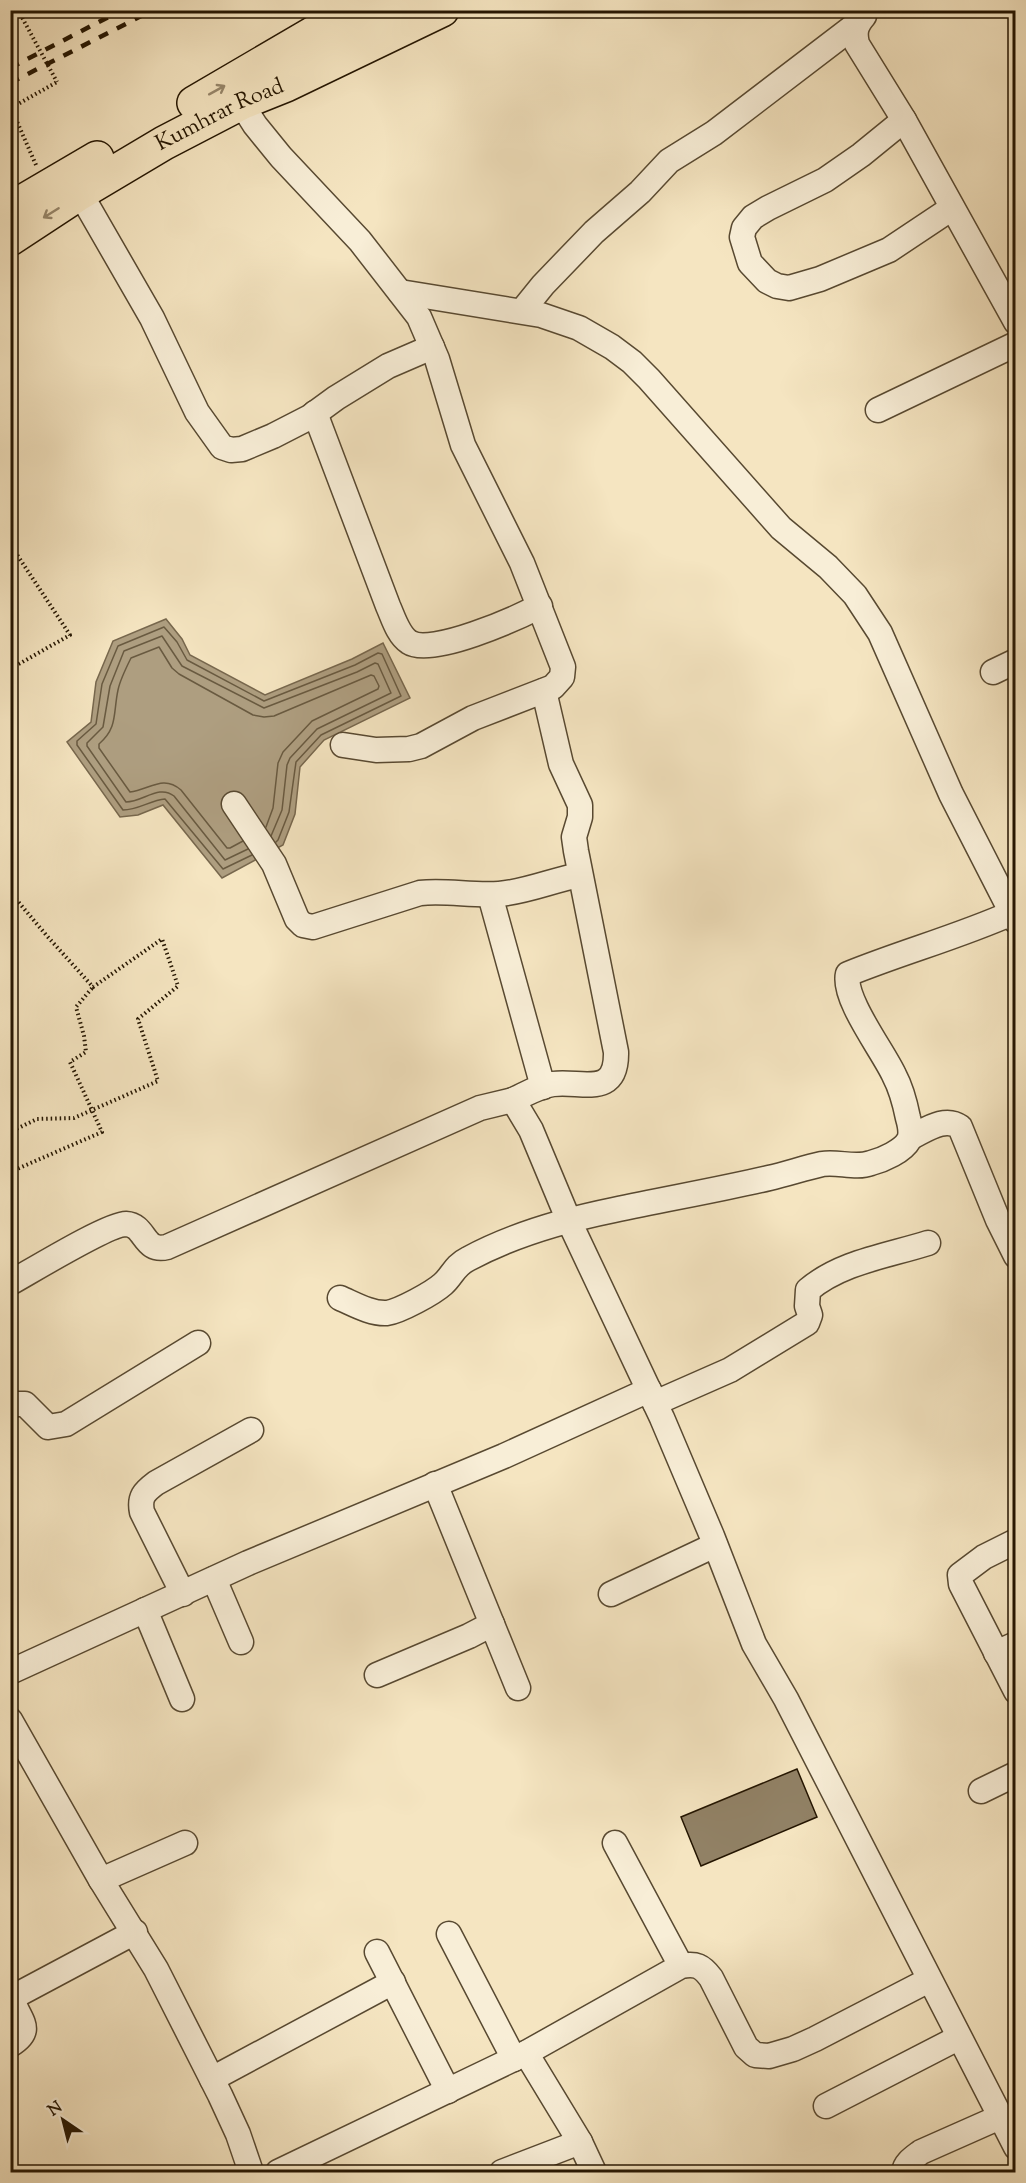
<svg xmlns="http://www.w3.org/2000/svg" width="1026" height="2183" font-family="'Sorts Mill Goudy',serif">
  <style>
    .water { fill: #ae9e80; stroke: #77674d; stroke-width: 1.5 }
    .lines { fill: none; stroke-linecap: round; stroke-linejoin: round }
    .shore { stroke: #695a40; stroke-width: 1.5 }
    .building { fill: #918165; stroke: #241501; stroke-width: 1.5 }
    .minor-casing { stroke: #584931; stroke-width: 27 }
    .major-casing { stroke: #241501; stroke-width: 33 }
    .highway-casing { stroke: #241501; stroke-width: 36 }
    .path { stroke: #241501; stroke-width: 4; stroke-dasharray: 1.5 3; stroke-linecap: butt }
    .minor { stroke: #f8eed7; stroke-width: 24 }
    .major { stroke: #f5e5c1; stroke-width: 30 }
    .highway { stroke: #f5e5c1; stroke-width: 33 }
    .rail { stroke: #241501; stroke-width: 4.5; stroke-dasharray: 10 10; stroke-linecap: butt }
    .path-bridge { stroke: #241501; stroke-width: 4; stroke-dasharray: 1.5 3; stroke-linecap: butt }
    .oneway { stroke: #97876b }
    .labels { text-anchor: middle; dominant-baseline: central; stroke-width: 4.5; stroke-linejoin: round; paint-order: stroke }
    .street-label { font-size: 22px; fill: #241501; stroke: #f8eed7 }
  </style>
  <rect width="100%" height="100%" fill="#f5e5c1"/>
  <filter id="stains"><feTurbulence type="fractalNoise" baseFrequency=".00333" numOctaves="4"/><feColorMatrix values="0 0 0 0 .2 0 0 0 0 .09 0 0 0 0 .02 0 0 0 .5 -.17"/></filter>
  <radialGradient id="worn" r=".72"><stop offset=".6" stop-color="#630" stop-opacity="0"/><stop offset="1" stop-color="#630" stop-opacity=".3"/></radialGradient>
  <polygon class="water" points="166,619 182,639 190,655 265,695 352,659 383,643 410,698 324,740 300,767 295,814 283,845 222,878 163,805 138,815 120,817 67,742 91,722 96,682 113,641"/>
  <g class="lines">
    <g class="shore">
      <path d="M243,841L230,848H227L181,790C163,774 149,790 130,792L99,748V744C118,728 113,713 118,690C120,680 126,668 131,658L159,647L172,668L179,674L253,715L264,717L274,716L371,675L374,676L379,686L378,689L312,721L283,752L278,763L273,808L266,827"/>
      <path d="M248,849L225,860L174,796C159,784 143,802 126,802L87,746V743L103,727L110,686L124,651L162,636L182,666L264,708L357,672L375,663L378,664L391,693L317,729L290,758L287,765L282,810L271,836"/>
      <path d="M252,855L223,869L165,799C151,800 138,810 123,810L77,745V741L96,724L102,684L118,646L164,627L177,642L187,660L264,701L355,665L378,653L382,654L401,696L321,735L296,762L289,812L278,840L276,842"/>
    </g>
  </g>
  <polygon class="building" points="797,1769 817,1817 701,1866 681,1817"/>
  <g class="lines">
    <defs>
      <g id="minor">
        <path d="M864,16C856,25 854,32 857,44L904,120L1016,322"/>
        <polyline points="241,103 255,125 281,157 360,241 419,317 437,359 463,445 522,563 563,667 562,677 553,687 473,718 421,746 409,749 376,750 343,745"/>
        <polyline points="904,120 861,155 825,180 768,208 753,217 744,228 742,237 750,263 767,281 777,286 789,288 820,279 889,250 952,208"/>
        <polyline points="80,193 152,318 197,412 222,447 231,450 242,449 273,436 310,417 336,398 388,366 432,347"/>
        <polyline points="400,292 541,315 579,328 612,347 632,362 649,379 781,528 828,567 855,595 880,633 951,794 1016,921"/>
        <polyline points="522,311 543,285 594,232 640,192 669,161 714,133 858,23"/>
        <polyline points="878,410 1016,344"/>
        <path d="M315,413L388,606C393,617 398,635 409,642C431,657 517,618 540,606"/>
        <polyline points="993,672 1016,661"/>
        <path d="M544,691L561,764L580,805V817L574,837L576,851L616,1052C617,1099 581,1080 553,1084C539,1086 526,1094 513,1100L531,1130L569,1221L662,1418L712,1536L754,1644L786,1699L1016,2147"/>
        <path d="M234,804L274,864L297,919L303,925L313,927L420,893C446,890 472,896 499,894C526,892 553,880 580,875"/>
        <polyline points="490,895 543,1087"/>
        <path d="M911,1137C926,1130 945,1116 960,1127L998,1220L1016,1256"/>
        <path d="M10,1283C30,1272 108,1224 126,1224C146,1225 143,1253 167,1247L480,1108L513,1100"/>
        <path d="M340,1298C354,1304 371,1314 387,1313C400,1311 433,1293 443,1284C453,1275 454,1266 468,1259C512,1235 565,1220 614,1210C665,1199 718,1190 769,1178C787,1174 804,1168 822,1164C838,1161 855,1169 871,1163C883,1160 903,1151 909,1140C912,1133 910,1125 908,1118C905,1103 901,1088 894,1075C883,1051 842,998 848,974C902,952 958,937 1012,913"/>
        <path d="M655,1403L730,1370L807,1323L810,1315L807,1306L808,1290C841,1262 887,1256 928,1243"/>
        <polyline points="10,1407 15,1404 25,1404 48,1427 66,1424 198,1343"/>
        <polyline points="435,1484 518,1688"/>
        <polyline points="1016,1541 984,1557 960,1575 961,1584 1016,1691"/>
        <polyline points="214,1579 241,1642"/>
        <path d="M183,1594L142,1512C139,1497 144,1492 156,1483L251,1430"/>
        <polyline points="611,1594 715,1545"/>
        <polyline points="145,1610 182,1699"/>
        <polyline points="996,1653 1016,1644"/>
        <polyline points="10,1672 248,1563 504,1456 649,1390"/>
        <polyline points="377,1675 469,1636 492,1624"/>
        <polyline points="10,1720 101,1880 156,1969 220,2095 238,2134 251,2172"/>
        <polyline points="981,1791 1016,1774"/>
        <polyline points="615,1843 681,1966"/>
        <polyline points="101,1880 185,1843"/>
        <polyline points="449,1934 514,2059"/>
        <polyline points="377,1952 448,2091"/>
        <path d="M10,2045C35,2030 20,2022 13,2001L15,1996L135,1932"/>
        <polyline points="526,2053 580,2142 594,2172"/>
        <polyline points="212,2079 393,1982"/>
        <polyline points="826,2106 958,2038"/>
        <path d="M278,2172L526,2053L681,1966C696,1963 702,1966 711,1978L746,2047L755,2055L769,2056L793,2049L815,2039L929,1980"/>
        <polyline points="502,2172 580,2142"/>
        <path d="M904,2172C905,2163 913,2158 921,2152L1000,2117"/>
      </g>
      <polyline id="major" points="280,55 318,49 397,10"/>
      <g id="highway">
        <polyline points="194,103 353,10"/>
        <polyline points="10,209 97,158"/>
        <path id="s1" d="M10,239L80,193L164,143L241,103L286,85L442,10"/>
      </g>
    </defs>
    <use href="#minor" class="minor-casing"/>
    <use href="#major" class="major-casing"/>
    <use href="#highway" class="highway-casing"/>
    <g class="path">
      <polyline points="36,165 11,108 57,82"/>
      <polyline points="10,544 70,635 10,669"/>
      <polyline points="10,892 47,936 93,987 162,939 178,986 138,1019 158,1081 74,1118 37,1119 10,1132"/>
      <polyline points="10,1172 102,1132 70,1062 86,1052 84,1036 76,1007 93,987"/>
    </g>
    <use href="#minor" class="minor"/>
    <use href="#major" class="major"/>
    <use href="#highway" class="highway"/>
    <g class="rail">
      <polyline points="10,68 122,10"/>
      <polyline points="10,83 153,10"/>
    </g>
    <polyline class="path-bridge" points="18,10 57,82"/>
  </g>
  <defs><path id="oneway-shaft" d="M-6 0H5M1.5-3L5.5 0L1.5 3" fill="none" stroke-width="1.6" stroke-linecap="round" stroke-linejoin="round" transform="scale(1.5)"/></defs>
  <g class="oneway">
    <use href="#oneway-shaft" transform="translate(217 90) rotate(-29)"/>
    <use href="#oneway-shaft" transform="translate(51 213) rotate(148)"/>
  </g>
  <g class="labels">
    <g class="street-label">
      <text stroke="none"><textPath href="#s1" startOffset="244">Kumhrar Road</textPath></text>
    </g>
  </g>
  <rect width="1026" height="2183" fill="none" stroke="#f5e5c1" stroke-width="36"/>
  <rect x="12" y="12" width="1002" height="2159" fill="none" stroke="#241501" stroke-width="3"/>
  <rect x="18" y="18" width="990" height="2147" fill="none" stroke="#241501" stroke-width="1.5"/>
  <g transform="translate(63 2120) rotate(325)" stroke="#f8eed7" stroke-width="4.5" paint-order="stroke">
  <path d="M0-4.5L10 22L0 15L-10 22Z" fill="#241501"/>
  <text y="-9" font-size="16" font-weight="bold" text-anchor="middle" fill="#241501">N</text>
  </g>
  <rect width="100%" height="100%" filter="url(#stains)"/>
  <rect width="100%" height="100%" fill="url(#worn)"/>
</svg>
